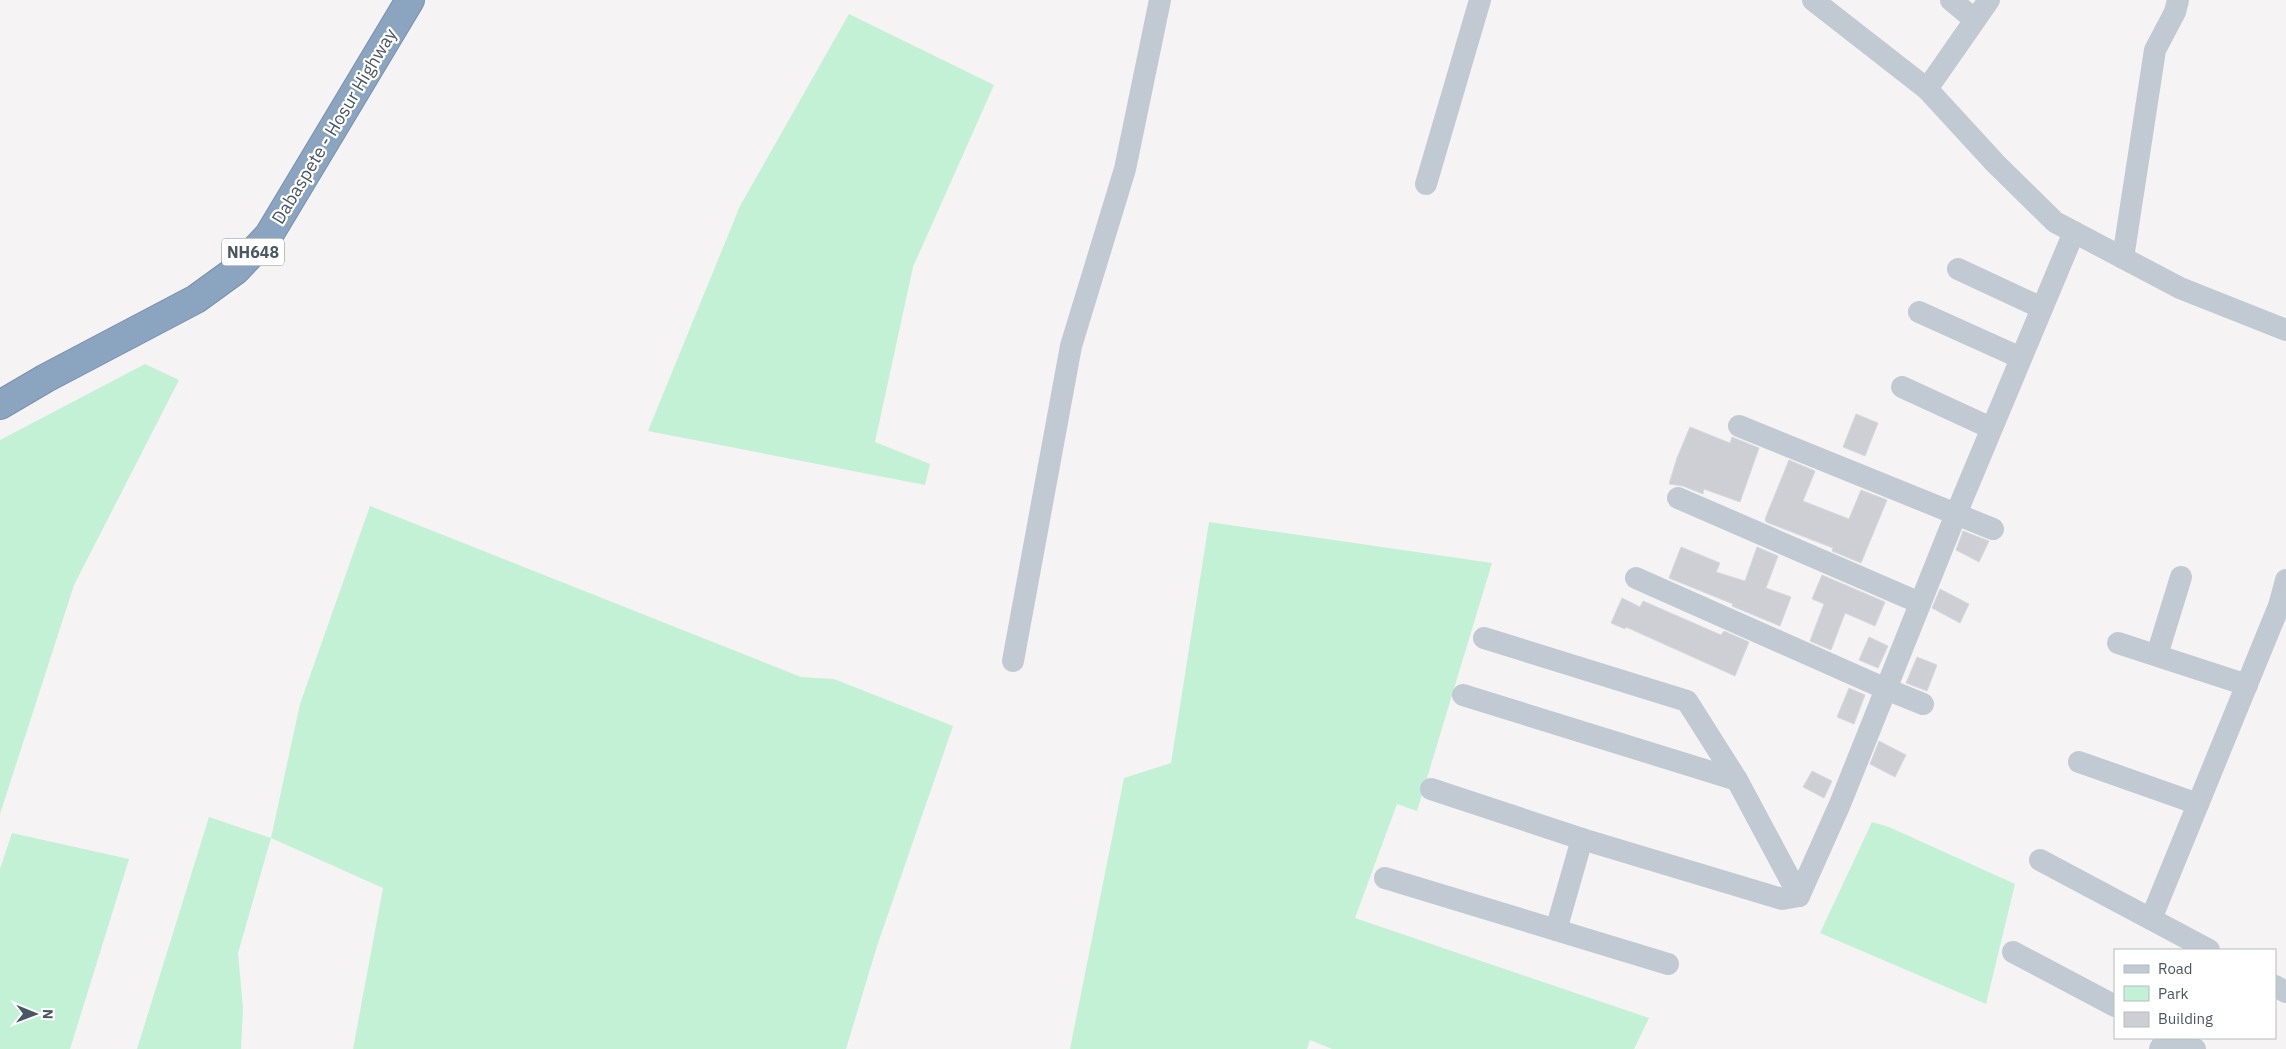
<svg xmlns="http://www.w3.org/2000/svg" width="2286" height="1049" font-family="'IBM Plex Sans',sans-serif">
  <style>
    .green { fill: #c3f1d5 }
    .building { fill: #cdcfd5; stroke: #d7d9de }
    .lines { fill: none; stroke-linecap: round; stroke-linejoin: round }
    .highway-casing { stroke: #7690ad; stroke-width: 30 }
    .minor { stroke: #c1cad2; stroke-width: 22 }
    .highway { stroke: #8ba5c1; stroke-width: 28 }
    .labels { text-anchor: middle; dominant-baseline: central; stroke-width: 4.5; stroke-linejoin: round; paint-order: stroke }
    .shield { fill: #fff; stroke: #808990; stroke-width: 1 }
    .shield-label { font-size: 16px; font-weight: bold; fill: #4a5661 }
    .street-label { font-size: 18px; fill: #4a5661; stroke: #fff }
  </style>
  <rect width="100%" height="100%" fill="#f5f3f3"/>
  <g class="green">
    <polygon points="849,14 994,85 913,267 875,442 930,464 925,485 648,431 740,206"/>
    <polygon points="145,364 179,380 74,585 0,814 0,440"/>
    <polygon points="370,506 801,677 834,679 953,726 877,946 846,1049 353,1049 383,888 271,838 238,953 243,1008 241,1049 137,1049 209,817 271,838 300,704"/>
    <polygon points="1209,522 1492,563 1417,811 1397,804 1355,918 1649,1018 1634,1049 1332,1049 1310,1040 1307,1049 1070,1049 1124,778 1171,763"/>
    <polygon points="1872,822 1889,827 2015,884 1986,1004 1820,933"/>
    <polygon points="12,833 129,859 70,1049 0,1049 0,869"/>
  </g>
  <g class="building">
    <polygon points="1856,414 1878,423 1865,456 1843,447"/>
    <polygon points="1690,427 1730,443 1732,437 1759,448 1740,502 1704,489 1703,494 1683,486 1669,484 1677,458"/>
    <polygon points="1789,460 1815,471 1803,501 1849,519 1861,490 1887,500 1861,563 1832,551 1833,548 1766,522 1765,519"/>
    <polygon points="1963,531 1989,541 1979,562 1956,550"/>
    <polygon points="1681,547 1720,563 1716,572 1745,581 1757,547 1778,556 1766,588 1791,597 1780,626 1732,606 1733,604 1669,578"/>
    <polygon points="1822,575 1885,602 1875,626 1845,613 1831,650 1810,641 1824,604 1812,599"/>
    <polygon points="1940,589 1969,604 1960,623 1932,608"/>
    <polygon points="1622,598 1640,607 1643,601 1721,635 1724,631 1749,642 1735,676 1626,627 1625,629 1611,623"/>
    <polygon points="1869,637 1888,646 1878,668 1859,660"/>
    <polygon points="1917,657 1937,665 1927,691 1906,683"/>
    <polygon points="1849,688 1865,695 1854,724 1837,717"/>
    <polygon points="1879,741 1906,755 1895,777 1870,764"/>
    <polygon points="1812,771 1832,781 1824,798 1803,787"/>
  </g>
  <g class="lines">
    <defs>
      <polyline id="highway" points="0,405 46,378 196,299 236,270 269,235 410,0"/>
    </defs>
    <use href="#highway" class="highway-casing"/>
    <g class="minor">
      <polyline points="1813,0 1927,89 1996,164 2055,222 2180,288 2286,330"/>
      <polyline points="1951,0 1975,20"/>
      <polyline points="1927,89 1989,0"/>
      <polyline points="1426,184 1480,0"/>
      <polyline points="2123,258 2155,50 2175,12 2178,0"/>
      <polyline points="1958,269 2042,308"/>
      <polyline points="1919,312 2021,358"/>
      <polyline points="1902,387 1991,428"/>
      <polyline points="1739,426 1993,529"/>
      <polyline points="1678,498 1920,603"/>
      <polyline points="1636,578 1886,689 1923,704"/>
      <polyline points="1484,638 1687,701 1737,780 1799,896"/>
      <polyline points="2118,643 2247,685"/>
      <polyline points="2157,655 2181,577"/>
      <polyline points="1013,661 1071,346 1125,169 1160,0"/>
      <polyline points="1463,695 1737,780"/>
      <polyline points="2079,762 2198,804"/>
      <polyline points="1431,789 1582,839 1782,899 1799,896"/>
      <polyline points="2040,860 2209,950"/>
      <polyline points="1385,878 1668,964"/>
      <polyline points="1799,896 1840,804 1956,514 2074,232"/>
      <polyline points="2151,919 2279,606 2286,580"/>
      <polyline points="1556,930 1582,839"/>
      <polyline points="2013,952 2115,1006"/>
      <polyline points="2275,986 2286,992"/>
      <polyline points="2174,1038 2195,1049"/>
      <polyline points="2160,1049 2166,1038"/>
    </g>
    <use href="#highway" class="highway"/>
  </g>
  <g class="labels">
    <rect class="shield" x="222" y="238.5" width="62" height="27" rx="4"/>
    <g class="shield-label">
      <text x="253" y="252">NH648</text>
    </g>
    <g class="street-label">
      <text transform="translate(334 126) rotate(-59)">Dabaspete - Hosur Highway</text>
    </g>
  </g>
  <rect x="2114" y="949" width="162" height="90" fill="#ffffff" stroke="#b7bbc0"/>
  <rect x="2124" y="965" width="25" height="8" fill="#c1cad2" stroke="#b7bbc0"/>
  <text x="2158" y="974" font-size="15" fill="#4a5661">Road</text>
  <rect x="2124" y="986" width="25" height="15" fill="#c3f1d5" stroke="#b7bbc0"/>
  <text x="2158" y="999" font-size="15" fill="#4a5661">Park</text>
  <rect x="2124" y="1012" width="25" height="15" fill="#cdcfd5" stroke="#b7bbc0"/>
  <text x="2158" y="1024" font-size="15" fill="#4a5661">Building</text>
  <g transform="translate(35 1014) rotate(91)" stroke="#ffffff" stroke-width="4" paint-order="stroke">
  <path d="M0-4L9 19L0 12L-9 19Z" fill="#4a5661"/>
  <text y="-8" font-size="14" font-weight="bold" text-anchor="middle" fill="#4a5661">N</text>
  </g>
</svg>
